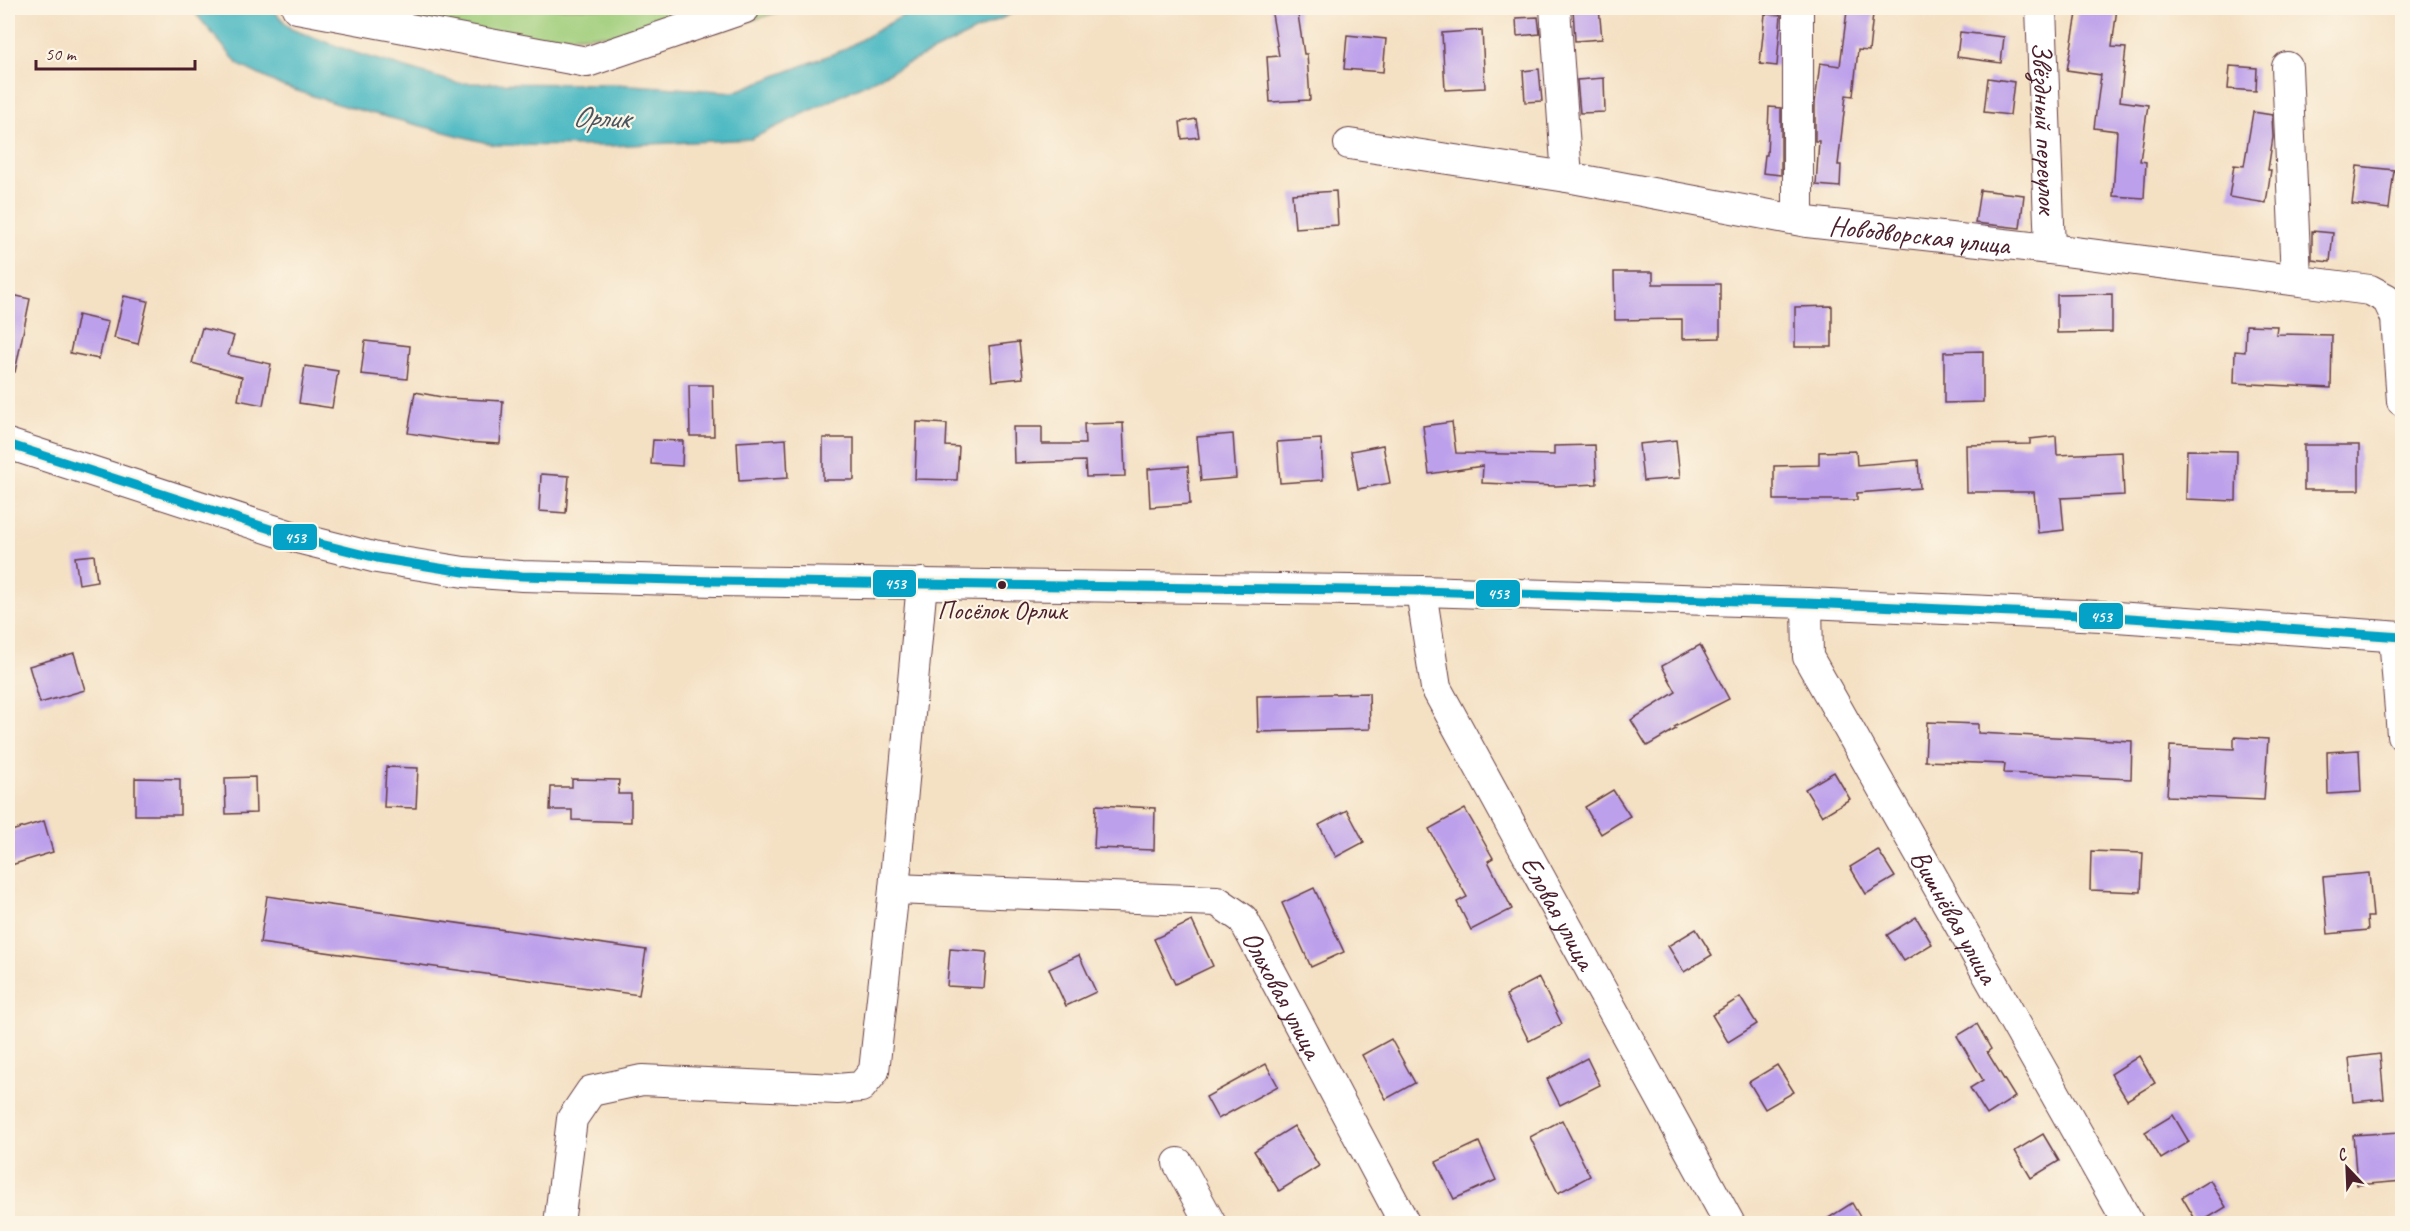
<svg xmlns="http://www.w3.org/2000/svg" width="2410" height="1231" font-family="Caveat,sans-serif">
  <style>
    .green { fill: #a0ce7c; stroke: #757654; stroke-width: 1.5 }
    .water { fill: #49b8c2; stroke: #4a6c76; stroke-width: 1.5 }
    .building { fill: #bda0eb }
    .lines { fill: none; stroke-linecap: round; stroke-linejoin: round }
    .minor-casing { stroke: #643c42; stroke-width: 32 }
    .minor { stroke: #fff; stroke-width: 30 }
    .bus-1-casing { stroke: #fcf5e5; stroke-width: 14 }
    .bus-1 { stroke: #04a2c6; stroke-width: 9 }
    .bus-dot { fill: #4a1f2b; stroke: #fcf5e5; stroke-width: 2 }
    .labels { text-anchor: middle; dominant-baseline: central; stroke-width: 4.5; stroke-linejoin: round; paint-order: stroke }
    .bus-label { font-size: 26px; fill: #4a1f2b; stroke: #fcf5e5 }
    .street-label { font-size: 28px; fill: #4a1f2b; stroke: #fcf5e5 }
    .water-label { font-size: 30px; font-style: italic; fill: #4a5560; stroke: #fcf5e5 }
    .line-badge { stroke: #fcf5e5; stroke-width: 2 }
    .badge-label { font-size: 16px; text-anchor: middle; font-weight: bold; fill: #fff }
  </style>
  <rect width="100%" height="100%" fill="#fcf5e5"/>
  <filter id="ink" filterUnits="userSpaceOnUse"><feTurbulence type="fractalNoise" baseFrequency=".0167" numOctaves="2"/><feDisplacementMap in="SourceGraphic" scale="12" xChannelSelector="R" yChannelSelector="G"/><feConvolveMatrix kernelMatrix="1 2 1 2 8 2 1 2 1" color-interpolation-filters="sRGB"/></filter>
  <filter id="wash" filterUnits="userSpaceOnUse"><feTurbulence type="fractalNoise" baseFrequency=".008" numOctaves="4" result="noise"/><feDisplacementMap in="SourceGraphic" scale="24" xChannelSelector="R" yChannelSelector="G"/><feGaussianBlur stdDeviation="1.35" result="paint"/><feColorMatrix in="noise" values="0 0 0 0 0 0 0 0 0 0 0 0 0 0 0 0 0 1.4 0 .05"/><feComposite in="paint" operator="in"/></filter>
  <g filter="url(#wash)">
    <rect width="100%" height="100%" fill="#f4e0c3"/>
    <polygon class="green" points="355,8 790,8 720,31 490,39"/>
    <polygon class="water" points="191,8 271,8 291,29 356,53 456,83 616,84 734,92 843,50 916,8 1023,8 751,139 609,146 495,145 344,106 282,86 239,65"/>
    <g id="blocks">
      <g class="building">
        <polygon points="1271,8 1297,8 1304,54 1307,54 1310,100 1270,102 1267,57 1279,56"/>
        <polygon points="1599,8 1602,39 1575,41 1573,9"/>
        <polygon points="2078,8 2117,8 2112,47 2126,48 2120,101 2148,105 2140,161 2146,162 2144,198 2113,196 2117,131 2094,128 2101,75 2067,70"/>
        <polygon points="1847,11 1873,14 1869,51 1858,50 1853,96 1846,95 1838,165 1841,165 1840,187 1816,185 1819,141 1815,141 1815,103 1820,63 1840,66"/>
        <polygon points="1765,14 1781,15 1777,66 1760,64"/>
        <polygon points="1538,17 1540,34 1517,36 1516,18"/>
        <polygon points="1482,30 1485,88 1445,90 1442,33"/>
        <polygon points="1960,32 2004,37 2001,63 1957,57"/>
        <polygon points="1347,35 1386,39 1383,72 1344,69"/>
        <polygon points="2230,66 2257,68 2256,91 2228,89"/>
        <polygon points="1539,69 1542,101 1525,102 1523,71"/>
        <polygon points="1604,78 1605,112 1580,113 1577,80"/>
        <polygon points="1988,78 2014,82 2010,115 1984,112"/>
        <polygon points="1769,107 1781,108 1781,175 1763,173 1765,155 1767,155"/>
        <polygon points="2253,112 2272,115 2273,137 2268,170 2271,170 2266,203 2229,197 2234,165 2244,166"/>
        <polygon points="1196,119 1199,137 1182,139 1180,122"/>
        <polygon points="2357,166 2394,170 2389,209 2352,204"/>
        <polygon points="1980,190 2024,195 2020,228 1975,223"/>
        <polygon points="1336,191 1338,225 1295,228 1292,194"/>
        <polygon points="2312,231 2333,233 2330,262 2312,260"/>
        <polygon points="1614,272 1653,272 1653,284 1720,284 1720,338 1682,339 1682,319 1615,320"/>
        <polygon points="8,294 30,299 15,372 8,372"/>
        <polygon points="2112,294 2112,332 2057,333 2057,295"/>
        <polygon points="124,296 148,301 138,344 114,338"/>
        <polygon points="1832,306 1832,347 1795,347 1795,307"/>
        <polygon points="78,315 108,322 99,359 70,353"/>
        <polygon points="2246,325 2277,326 2276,334 2332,335 2331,388 2234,383 2235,351 2245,352"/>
        <polygon points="202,328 234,336 228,355 271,364 263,405 238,400 242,377 192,363"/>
        <polygon points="365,341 410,346 407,379 361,374"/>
        <polygon points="1019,342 1023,378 992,381 989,346"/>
        <polygon points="1983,351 1983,402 1944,403 1944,352"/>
        <polygon points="305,366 338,371 332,408 299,403"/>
        <polygon points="689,385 713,385 714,436 690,436"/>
        <polygon points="415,392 447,398 503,401 500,444 465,442 408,433"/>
        <polygon points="917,422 947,424 946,446 959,447 957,480 915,479"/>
        <polygon points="1452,422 1456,453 1554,455 1554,446 1595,445 1597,484 1555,486 1482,483 1483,466 1429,474 1423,426"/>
        <polygon points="1123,423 1125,476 1086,477 1085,461 1014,463 1013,427 1042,427 1042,444 1085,444 1084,424"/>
        <polygon points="1233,434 1236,478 1201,481 1197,437"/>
        <polygon points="2056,436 2057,455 2122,452 2124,495 2061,498 2064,530 2038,533 2034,492 1967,492 1966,445 2030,444 2030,439"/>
        <rect x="823" y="438" width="31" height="42"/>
        <polygon points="786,439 788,478 739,481 737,442"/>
        <polygon points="1321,439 1323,480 1280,483 1277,442"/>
        <polygon points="653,440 683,441 682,466 651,464"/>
        <polygon points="1676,440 1680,478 1643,481 1639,444"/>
        <polygon points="1383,445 1390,483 1358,489 1351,451"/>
        <rect x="2304" y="445" width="55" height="45"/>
        <polygon points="2187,450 2237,451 2236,501 2186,499"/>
        <polygon points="1856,451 1857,465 1918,460 1920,488 1857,493 1857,500 1774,500 1774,466 1819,465 1819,452"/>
        <polygon points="1188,466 1190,504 1150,507 1148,469"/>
        <polygon points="541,474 569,476 566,513 539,511"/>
        <polygon points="94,555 97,581 79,584 75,557"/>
        <polygon points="1700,645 1729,699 1674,727 1676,729 1647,746 1631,720 1676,692 1662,666"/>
        <polygon points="74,653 85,690 40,703 29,666"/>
        <polygon points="1369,693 1370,729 1258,732 1257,696"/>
        <polygon points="1927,722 1978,724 1978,733 2132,741 2131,779 2004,773 2005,764 1925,761"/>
        <polygon points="2234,737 2268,739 2264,800 2167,796 2170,746 2234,749"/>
        <polygon points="2359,750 2361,792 2328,794 2327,752"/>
        <polygon points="386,767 418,768 416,808 384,807"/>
        <polygon points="1834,772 1850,799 1822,816 1805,789"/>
        <polygon points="255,777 256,813 226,814 225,778"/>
        <polygon points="135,778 180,779 180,815 135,815"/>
        <polygon points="572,779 619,780 618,794 631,794 631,822 572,820 572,810 550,810 551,787 572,787"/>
        <polygon points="1613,790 1630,816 1601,834 1585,807"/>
        <polygon points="1096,805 1155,808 1154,850 1094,848"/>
        <polygon points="1465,809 1493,858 1488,861 1512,909 1471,930 1457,902 1467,897 1429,829"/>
        <polygon points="1347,810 1364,842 1336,857 1319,825"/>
        <polygon points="44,821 53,852 8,866 8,832"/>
        <polygon points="1878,850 1895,877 1866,894 1850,867"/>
        <polygon points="2091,851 2143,853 2141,892 2090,890"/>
        <polygon points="2369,873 2373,917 2367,917 2368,930 2328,934 2323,877"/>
        <polygon points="1314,888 1344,952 1311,967 1282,903"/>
        <polygon points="267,896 646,950 639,995 260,943"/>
        <polygon points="1916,917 1932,944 1904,961 1887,935"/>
        <polygon points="1192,921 1213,966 1175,984 1154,939"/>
        <polygon points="1696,929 1712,955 1684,972 1668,946"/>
        <polygon points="950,949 987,952 984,988 947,986"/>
        <polygon points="1079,955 1096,992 1066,1006 1049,969"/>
        <polygon points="1539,978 1562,1024 1529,1041 1506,995"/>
        <polygon points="1740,997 1757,1024 1728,1042 1712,1015"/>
        <polygon points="1977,1024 1991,1049 1987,1052 2015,1097 1987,1115 1970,1088 1983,1080 1957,1036"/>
        <polygon points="1391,1039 1415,1083 1386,1099 1362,1055"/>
        <polygon points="2380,1054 2384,1099 2353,1102 2349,1058"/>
        <polygon points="2139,1056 2155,1083 2127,1100 2111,1074"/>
        <polygon points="1587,1058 1600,1085 1560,1105 1547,1079"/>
        <polygon points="1266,1064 1278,1086 1218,1119 1206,1097"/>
        <polygon points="1777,1065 1794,1092 1765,1109 1749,1082"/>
        <polygon points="2173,1115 2189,1142 2161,1159 2145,1132"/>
        <polygon points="1562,1120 1590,1176 1558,1193 1530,1137"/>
        <polygon points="1294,1126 1319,1166 1279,1191 1254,1151"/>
        <polygon points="2401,1132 2403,1181 2357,1185 2353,1135"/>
        <polygon points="2043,1134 2059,1161 2031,1178 2015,1151"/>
        <polygon points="1479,1142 1496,1180 1454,1199 1436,1162"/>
        <polygon points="2210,1180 2226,1207 2198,1224 2182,1197"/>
        <polygon points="1852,1203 1864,1224 1819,1224"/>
      </g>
    </g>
  </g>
  <g filter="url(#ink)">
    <use href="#blocks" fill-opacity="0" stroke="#643c42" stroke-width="1.5"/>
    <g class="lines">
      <defs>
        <g id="minor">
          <polyline points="297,8 587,62 745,8"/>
          <polyline points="1555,8 1567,177"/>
          <path id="s1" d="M2041,8L2050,249"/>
          <polyline points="2287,67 2296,279"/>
          <path id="s2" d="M1349,144L1567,177L1807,222L2050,249L2370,290L2387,299L2396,318L2402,401"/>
          <polyline points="1798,220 1798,8"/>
          <polyline points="8,444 301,539 377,558 464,572 522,576 716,581 1421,591 1807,603 2102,616 2402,637"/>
          <path id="s3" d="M1421,591L1436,688L1730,1224"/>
          <path id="s4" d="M1807,603L1808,657L2129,1224"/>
          <polyline points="2394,637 2402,735"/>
          <path id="s5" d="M894,889L1217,901L1243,919L1405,1224"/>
          <polyline points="1178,1163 1211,1224"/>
          <polyline points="559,1224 572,1119 591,1091 642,1080 837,1089 861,1087 874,1071 894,889 922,583"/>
        </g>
      </defs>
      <use href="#minor" class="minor-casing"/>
      <use href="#minor" class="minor"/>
      <defs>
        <polyline id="bus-1" points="8,444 301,539 377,558 464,572 522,576 716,581 1421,591 1807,603 2102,616 2402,637"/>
      </defs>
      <use href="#bus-1" class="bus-1-casing"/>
      <use href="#bus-1" class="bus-1"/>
    </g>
  </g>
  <circle class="bus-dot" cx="1002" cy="585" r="5"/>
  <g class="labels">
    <g class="bus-label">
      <text x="1002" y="610">Посёлок Орлик</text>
    </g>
    <g class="street-label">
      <text stroke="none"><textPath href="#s1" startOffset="120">Звёздный переулок</textPath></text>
      <text stroke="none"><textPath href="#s2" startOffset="578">Новодворская улица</textPath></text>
      <text stroke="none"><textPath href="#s3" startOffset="354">Еловая улица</textPath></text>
      <text stroke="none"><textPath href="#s4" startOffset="352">Вишнёвая улица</textPath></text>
      <text stroke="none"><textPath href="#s5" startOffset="440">Ольховая улица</textPath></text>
    </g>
    <g class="water-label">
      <text transform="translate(601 117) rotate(2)">Орлик</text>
    </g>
  </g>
  <g class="line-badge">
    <rect x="272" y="523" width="46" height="28" rx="6" fill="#04a2c6"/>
    <rect x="872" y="569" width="45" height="29" rx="6" fill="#04a2c6"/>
    <rect x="1475" y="579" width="46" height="29" rx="6" fill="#04a2c6"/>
    <rect x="2078" y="602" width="46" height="28" rx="6" fill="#04a2c6"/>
  </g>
  <g class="badge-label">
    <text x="295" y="543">453</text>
    <text x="895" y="589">453</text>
    <text x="1498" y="599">453</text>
    <text x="2101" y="622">453</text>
  </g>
  <rect width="2410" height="1231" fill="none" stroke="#fcf5e5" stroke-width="30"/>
  <g transform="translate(2347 1168) rotate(337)" stroke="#fcf5e5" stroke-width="4.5" paint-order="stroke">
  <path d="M0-4.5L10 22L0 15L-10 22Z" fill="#4a1f2b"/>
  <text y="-9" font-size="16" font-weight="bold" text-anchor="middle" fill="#4a1f2b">С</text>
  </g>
  <path d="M36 60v9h159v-9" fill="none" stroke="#4a1f2b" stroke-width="3"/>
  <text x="45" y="60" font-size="18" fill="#4a1f2b" stroke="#fcf5e5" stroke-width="4.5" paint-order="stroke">50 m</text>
</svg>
